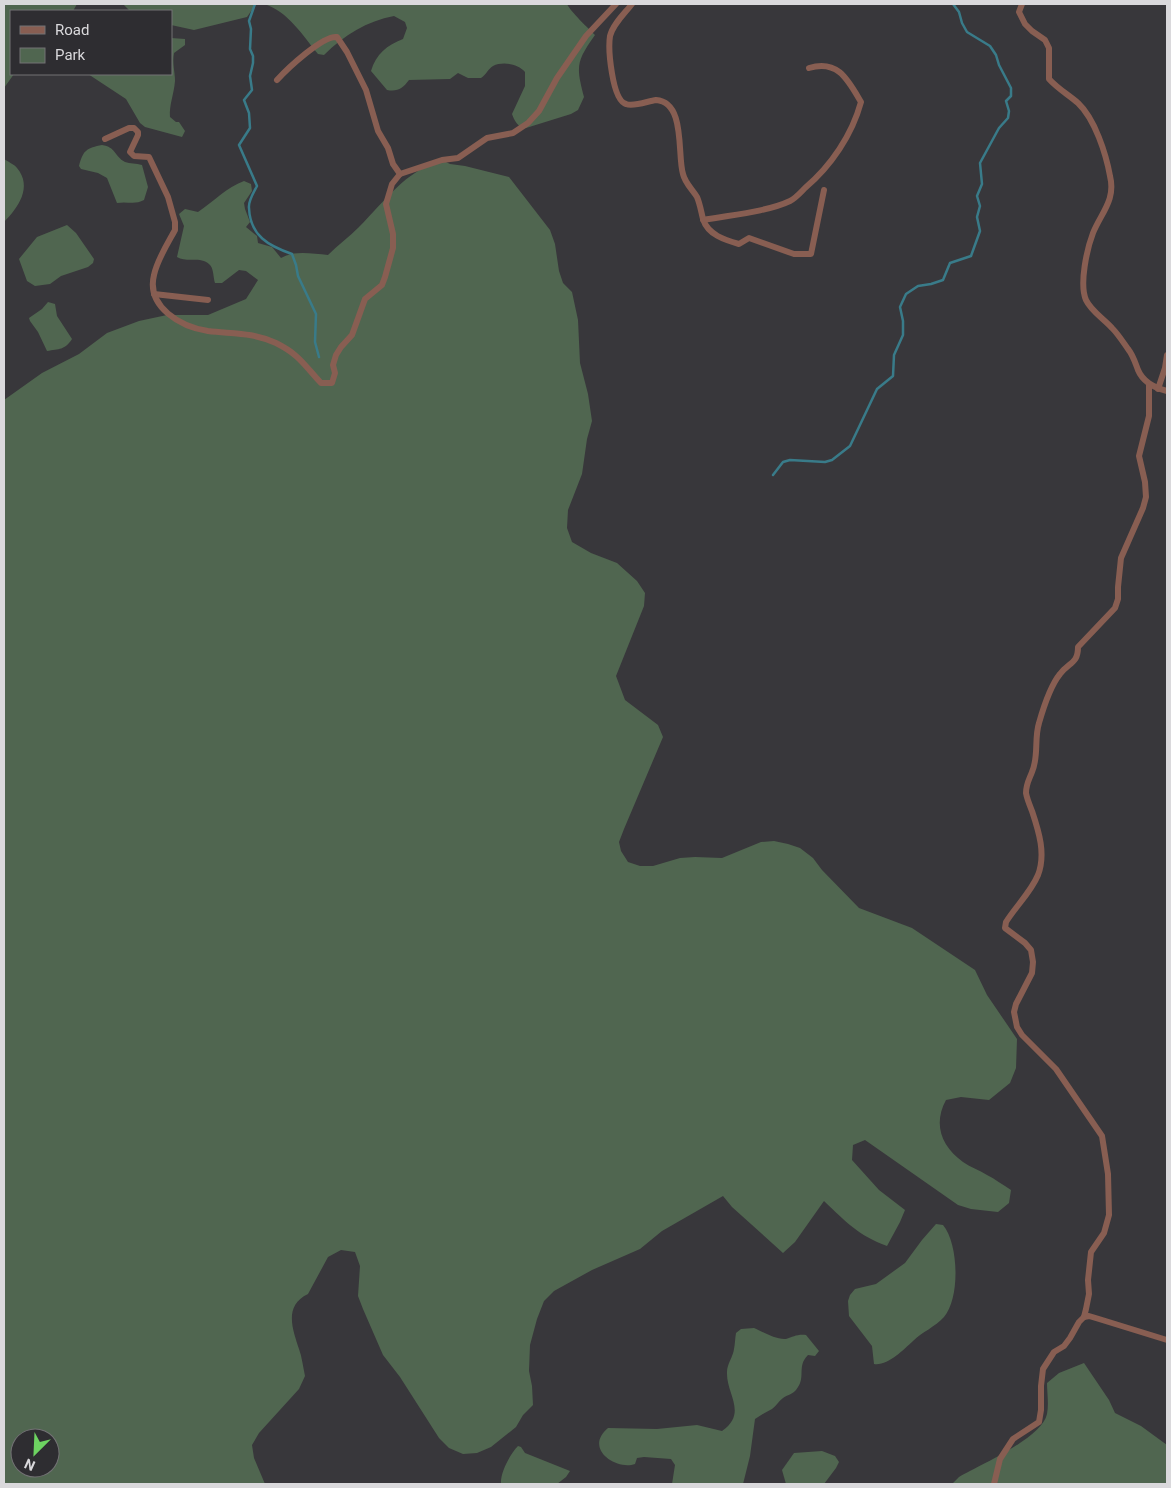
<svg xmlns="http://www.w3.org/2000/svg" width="1171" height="1488" font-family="Roboto,sans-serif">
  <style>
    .green { fill: #506650; fill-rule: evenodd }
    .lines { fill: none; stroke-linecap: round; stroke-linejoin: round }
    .stream { stroke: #397b89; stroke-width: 2.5 }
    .street { stroke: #885e52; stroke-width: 6 }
  </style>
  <rect width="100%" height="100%" fill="#38373b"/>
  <g class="green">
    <polygon points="4,4 77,4 73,11 11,11 11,74 14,74 4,88"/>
    <polygon points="123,4 256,4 247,17 194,30 171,25 171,11 130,11"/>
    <path d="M264,4H567C570,11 589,29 595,35C576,62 576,66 584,97L578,110L571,114L526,128C518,128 514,120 512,114L525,86V72C518,64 503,61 493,66C488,69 486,75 481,78H468L458,73L450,79L409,80C403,88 398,92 387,90L371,71C376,54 387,45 403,39L407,28L405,22L394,16C367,21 344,35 324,55L318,54C303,36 288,11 264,4Z"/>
    <path d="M171,38L185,39V45L174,53C172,63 175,72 175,81C174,94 169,105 170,117L176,122H179L185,131L182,137L145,127L140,123L126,99L88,74H171Z"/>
    <path d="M102,145C116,147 114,156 125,162C130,164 136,163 142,165L148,187L144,200C135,205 127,201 117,203L107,178L98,173L81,169L79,166C83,150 87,148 102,145Z"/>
    <path d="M4,159C8,162 14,164 17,168C33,187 18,208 4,222Z"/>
    <path d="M442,160L450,164L465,166L509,177L550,230L555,244L559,271L563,283L572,292L578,320L580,363L588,394L592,421L587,439L582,474L568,510L567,528L572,542L591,553L617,563L637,581L645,593L644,606L616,676L625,700L658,725L663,737L624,829L619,842L621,851L628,862L640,866H653L680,858L695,857L722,858L761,842L774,841L788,844L800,848L813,858L822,870L859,908L912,928L975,970L987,995L1017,1039L1016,1068L1010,1083L989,1100L961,1097L946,1100C933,1124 941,1146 963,1162C970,1167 979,1170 987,1175C995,1179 1003,1185 1011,1190L1009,1203L998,1212L971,1209L958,1205L865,1140L853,1145L852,1160L879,1190L905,1210L900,1222L887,1246C859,1236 845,1221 824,1201L795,1242L783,1253L732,1207L723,1196L662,1231L640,1249L592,1270L554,1291L544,1301L537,1319L530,1345L529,1371L532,1386L533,1405L523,1415L516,1427L491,1447L477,1453L463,1454L449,1448L439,1438L400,1377L383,1355L363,1309L358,1296L360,1266L355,1252L341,1250L328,1257L308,1294C283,1306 293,1330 299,1349C302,1357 303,1367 305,1376L299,1389L259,1433L252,1445L254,1458L265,1484H4V400L42,373L79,354L107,333L139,321L167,315H208L246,299L258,280L246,271L239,270L222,283H215C213,277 214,268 209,264C201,256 186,263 177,257L184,226L179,214L185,209L198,212C213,202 227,187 244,181L251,184L252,191L244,203L245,209L250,222L246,227L257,236L258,243L272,247L281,258C295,250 312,254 328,255C338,245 349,237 359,227C386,200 404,172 442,160ZM20,1438H50V1468H20Z"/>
    <polygon points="67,225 76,233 94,259 93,263 88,267 61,276 50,284 35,286 27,281 19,259 37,237"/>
    <path d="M48,302L55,304L57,316L72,339C65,350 59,349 47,351L38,332L30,321L29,318L42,309Z"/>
    <path d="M936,1224L943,1225C959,1244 960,1299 944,1317C935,1327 922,1332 913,1341C903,1350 888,1366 874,1364L872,1346L849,1316L848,1301L850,1295L855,1289L876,1284L905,1263L922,1240Z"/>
    <path d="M754,1328C763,1332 776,1340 786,1339C793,1337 797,1334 806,1335L819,1351L815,1356L808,1355C796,1367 807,1377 796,1390C793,1394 787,1395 783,1398C779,1401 776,1406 772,1409C766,1412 761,1415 755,1419L750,1456L743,1484H672L675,1465L671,1459L644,1457L637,1458L635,1464C617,1471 583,1449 608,1428L657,1429L697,1425L722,1431C748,1413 726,1394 727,1372C727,1364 733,1357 734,1349C735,1344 735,1339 736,1333L741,1329Z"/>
    <path d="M1084,1363L1109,1400L1115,1413L1141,1426L1167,1445V1484H952L959,1477C980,1465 1042,1438 1047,1414C1049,1404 1047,1392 1047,1383L1059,1373Z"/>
    <path d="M518,1446L521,1447L525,1453L570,1471L566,1477L557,1484H501C500,1473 510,1454 518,1446Z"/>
    <polygon points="822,1451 835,1456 839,1462 836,1468 824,1484 786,1484 782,1470 794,1453"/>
  </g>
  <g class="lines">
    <g class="stream">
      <path d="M255,4L249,21L251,29L250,49L253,56V63L250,76L252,90L244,100L249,113L250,128L239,145L257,186C254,192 248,201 249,208C250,236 269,246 292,254L296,265L298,276L316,314L315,342L319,357"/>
      <polyline points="773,475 783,462 790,460 825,462 832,460 850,446 877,389 893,376 894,355 903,335 903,321 900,307 906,294 918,286 931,284 943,280 950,263 971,256 980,231 977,217 980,206 977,196 982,184 980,163 999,128 1008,118 1009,111 1006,101 1011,96 1011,88 999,65 996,55 990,46 967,32 962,23 959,12 953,4"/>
    </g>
    <g class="street">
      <path d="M632,4C625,13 613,24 610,36C608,49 612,100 626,104C634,107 648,101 656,100C686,102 677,155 683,174C685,183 692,189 697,197C700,204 701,211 703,219C708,235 725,240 739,244L749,238L794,254H811L824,190"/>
      <path d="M1022,4L1019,12L1025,24L1032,31L1045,40L1049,48V79C1058,89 1069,95 1078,103C1095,119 1106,154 1110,176C1116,200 1101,213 1093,233C1087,249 1079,284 1086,300C1091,311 1104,319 1112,328C1118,334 1123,342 1128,349C1133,355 1135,362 1138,370C1143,382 1155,388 1167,391"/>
      <path d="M277,80C287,69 323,35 337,37L347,52L366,90L378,131L388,148L393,164L400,174"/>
      <path d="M105,139L129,128H134L138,132V135L130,152L134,156L149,157L168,197L175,222V230C168,243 157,260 154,275C146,307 181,327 208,331C233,334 252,332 276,343C300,355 304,365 321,383H332L335,373L333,365L336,355L341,347L352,335L365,299L382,285L385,277L393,248V234L386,204L392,184L400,174L442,160L458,158L487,138L513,133L528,123L539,111L557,78L586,36L616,4"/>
      <path d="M703,220C729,215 767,212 790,201C796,198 801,192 805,188C831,166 852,135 861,102C848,80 838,59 809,68"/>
      <polyline points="154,294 208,300"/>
      <polyline points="1158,389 1165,368 1167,355"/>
      <polyline points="1084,1317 1089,1316 1099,1319 1167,1340"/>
      <path d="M994,1484L1000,1459L1013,1439L1039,1422L1041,1410V1386L1043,1369L1054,1352L1064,1346L1070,1338L1079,1322L1084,1317L1086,1309L1089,1294L1088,1280L1091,1252L1104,1233L1109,1215L1108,1174L1102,1136L1056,1069L1022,1035L1017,1027L1014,1012L1016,1004L1032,973L1033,962L1031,950L1025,943L1005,928L1006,922C1016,906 1031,892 1038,875C1046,854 1039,832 1032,811C1030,806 1027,799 1026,793C1026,784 1029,780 1032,772C1039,756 1034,739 1039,723C1043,709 1051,685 1060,674C1069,662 1078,664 1078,647L1115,608L1118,599V587L1121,558L1143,508L1146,497L1145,482L1139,456L1149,416V384"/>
    </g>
  </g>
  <rect width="1171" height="1488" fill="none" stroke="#dad9dc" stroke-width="10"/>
  <rect x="10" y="10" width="162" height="65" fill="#2e2d31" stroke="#737275"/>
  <rect x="20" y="26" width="25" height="8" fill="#885e52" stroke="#737275"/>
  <text x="55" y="35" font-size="15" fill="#dad9dc">Road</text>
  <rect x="20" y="48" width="25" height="15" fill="#506650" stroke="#737275"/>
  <text x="55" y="60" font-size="15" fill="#dad9dc">Park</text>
  <g transform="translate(35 1453) rotate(204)"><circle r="24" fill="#2e2d31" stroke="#737275"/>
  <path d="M0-4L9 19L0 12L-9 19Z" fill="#6dd361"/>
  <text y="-8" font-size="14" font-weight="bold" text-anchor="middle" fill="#dad9dc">N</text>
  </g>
</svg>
